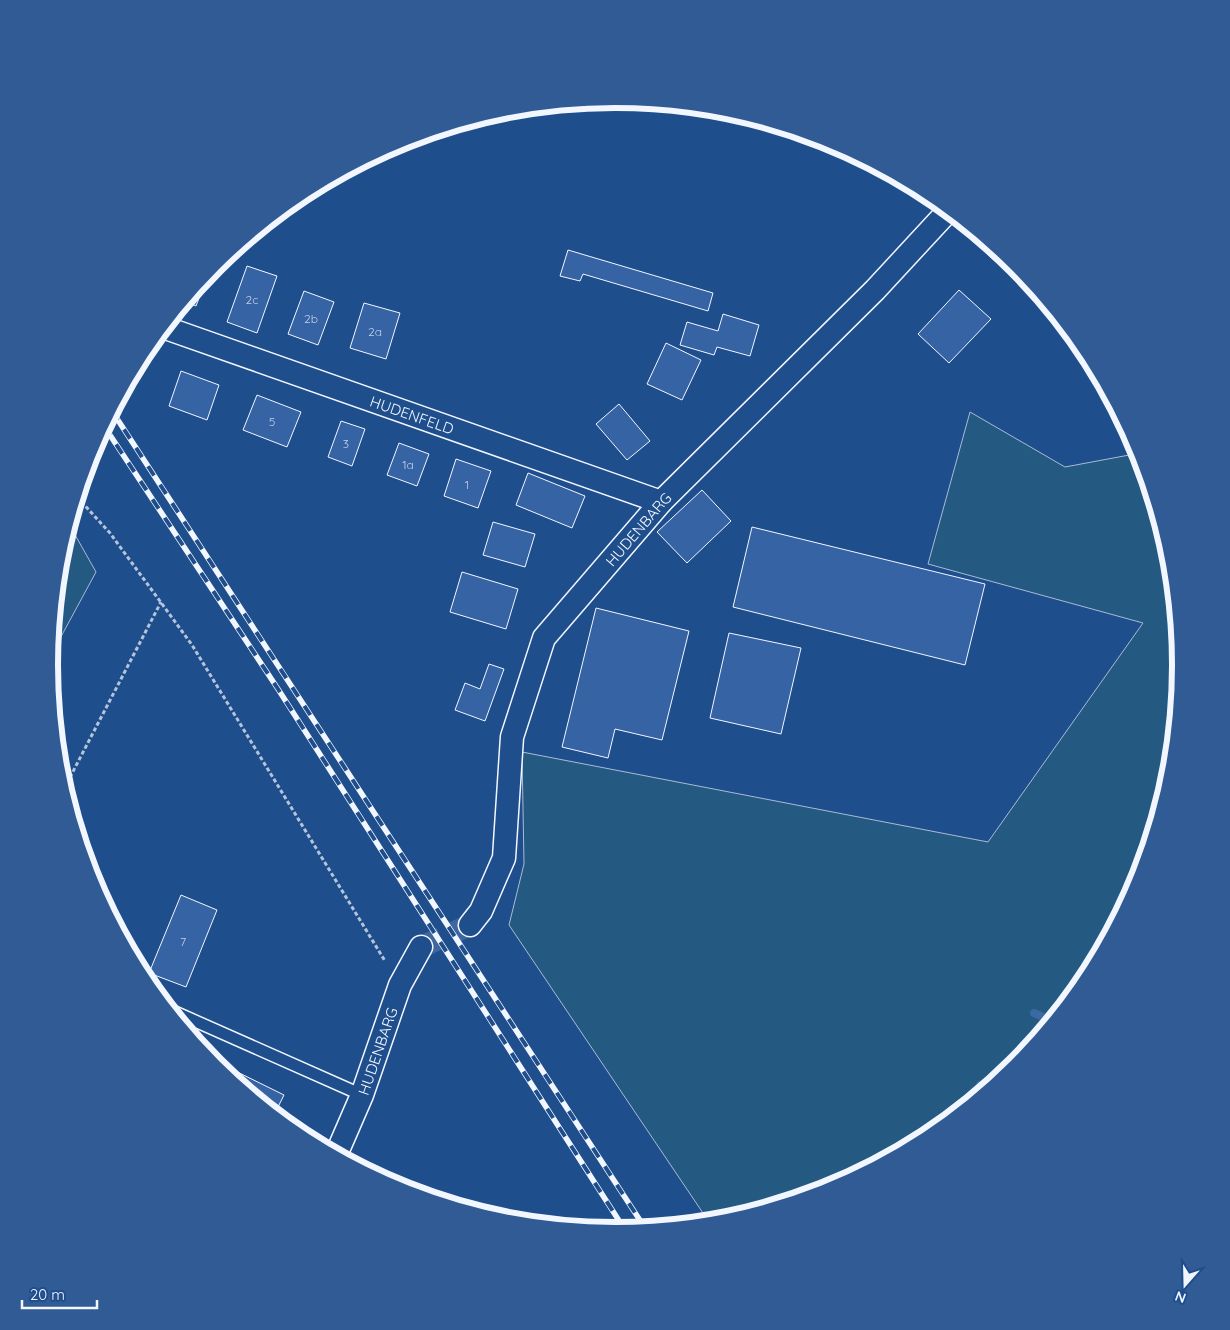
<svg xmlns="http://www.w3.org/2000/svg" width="1230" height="1330" font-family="Quicksand,sans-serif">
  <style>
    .green { fill: #245a82; stroke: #a8bbd7 }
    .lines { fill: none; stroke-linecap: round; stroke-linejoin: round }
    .stream { stroke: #3b69a3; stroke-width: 8 }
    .building { fill: #3563a3; stroke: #f2f6ff }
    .street-tunnel { stroke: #3f679d; stroke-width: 22; stroke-dasharray: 22 11; stroke-linecap: butt }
    .lane-casing { stroke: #f2f6ff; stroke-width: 14 }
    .street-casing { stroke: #f2f6ff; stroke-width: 25 }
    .path { stroke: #b3c4dc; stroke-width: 3; stroke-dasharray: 4 2.5; stroke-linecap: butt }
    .lane { stroke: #1f4e8c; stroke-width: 11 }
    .street { stroke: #1f4e8c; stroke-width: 22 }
    .rail-casing { stroke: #f2f6ff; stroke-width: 5.5 }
    .rail { stroke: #1f4e8c; stroke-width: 4; stroke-dasharray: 11; stroke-linecap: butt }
    .labels { text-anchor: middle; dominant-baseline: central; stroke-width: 4; stroke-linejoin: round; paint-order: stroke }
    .number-label { font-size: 12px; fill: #c3d1e8 }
    .street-label { font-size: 15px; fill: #f2f6ff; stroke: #1f4e8c }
    .rim { fill: none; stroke: #f2f6ff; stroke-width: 6 }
  </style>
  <rect width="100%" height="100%" fill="#1f4e8c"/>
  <g class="green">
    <polygon points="970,412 1065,467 1140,453 1170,555 1181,665 1170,776 1138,882 1086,980 1015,1066 929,1136 831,1188 725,1220 709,1222 509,925 524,864 522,752 988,842 1143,623 928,564"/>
    <polygon points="69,524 96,572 50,657 60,554"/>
  </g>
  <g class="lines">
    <g class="stream">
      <polyline points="1034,1013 1052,1021"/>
      <polyline points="980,1085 988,1088"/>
    </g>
  </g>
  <g class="building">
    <polygon points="992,246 1016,265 1024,275 1018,282 986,253"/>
    <polygon points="568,250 713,293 708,311 583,274 580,281 560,276"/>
    <polygon points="247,266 277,276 257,333 227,322"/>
    <polygon points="209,272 196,306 185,301"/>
    <polygon points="959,290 991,319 949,363 918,334"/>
    <polygon points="304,291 334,302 318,345 288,334"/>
    <polygon points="364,303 400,313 386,359 350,348"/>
    <polygon points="723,314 759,325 750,356 717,347 714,355 680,345 687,322 718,331"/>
    <polygon points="666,343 701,360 682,400 647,384"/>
    <polygon points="181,371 219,385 207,420 169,406"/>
    <polygon points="257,395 301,412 287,447 243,430"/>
    <polygon points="619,404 650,441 627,460 596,424"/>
    <polygon points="341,421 365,429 352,466 328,457"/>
    <polygon points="399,443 429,454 417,486 387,475"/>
    <polygon points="456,459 491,471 478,508 444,496"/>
    <polygon points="528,473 585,496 572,528 516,505"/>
    <polygon points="702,490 731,521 687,563 657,532"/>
    <polygon points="493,522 535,534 525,567 483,555"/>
    <polygon points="752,527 985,584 965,665 733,607"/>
    <polygon points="462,572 518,589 506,629 450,612"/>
    <polygon points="596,608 689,631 662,740 615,729 608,758 562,747"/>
    <polygon points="729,633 801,648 781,734 710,718"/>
    <polygon points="489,664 504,669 485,721 455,710 465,683 480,689"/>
    <polygon points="181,895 217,910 186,987 149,973"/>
    <polygon points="209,1058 284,1095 274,1115 214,1065"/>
  </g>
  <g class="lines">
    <polyline class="street-tunnel" points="421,947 470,925"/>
    <defs>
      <polyline id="lane" points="168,1009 362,1095"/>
      <g id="street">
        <path id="s1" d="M163,327L661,502"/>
        <path id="s2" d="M470,925L481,911L504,858L512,737L544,638L661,502L875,290L949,210"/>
        <path id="s3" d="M336,1155L362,1095L400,985L421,947"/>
      </g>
    </defs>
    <use href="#lane" class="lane-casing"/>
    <use href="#street" class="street-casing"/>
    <g class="path">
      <polyline points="77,497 110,533 192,645 385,961"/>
      <polyline points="62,783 66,785 161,602"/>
    </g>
    <use href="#lane" class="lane"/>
    <use href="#street" class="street"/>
    <defs>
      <g id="rail">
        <polyline points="112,411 645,1228"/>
        <polyline points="104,426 278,689 625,1230"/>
      </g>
    </defs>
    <use href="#rail" class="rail-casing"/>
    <use href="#rail" class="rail"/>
  </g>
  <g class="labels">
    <g class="number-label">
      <text x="252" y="299">2c</text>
      <text x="311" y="318">2b</text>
      <text x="375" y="331">2a</text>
      <text x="272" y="421">5</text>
      <text x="346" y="443">3</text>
      <text x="408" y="464">1a</text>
      <text x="467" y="484">1</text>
      <text x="183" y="941">7</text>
    </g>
    <g class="street-label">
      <text stroke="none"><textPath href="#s1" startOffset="264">HUDENFELD</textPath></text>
      <text stroke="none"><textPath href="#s2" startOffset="445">HUDENBARG</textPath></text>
      <text stroke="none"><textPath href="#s3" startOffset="112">HUDENBARG</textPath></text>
    </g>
  </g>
  <path d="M0 0H1230V1330H0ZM58 665a557 557 0 1 1 1114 0a557 557 0 1 1-1114 0Z" fill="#305b95" fill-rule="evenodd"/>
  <path class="rim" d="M58 665a557 557 0 1 1 1114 0a557 557 0 1 1-1114 0Z"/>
  <g transform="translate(1185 1285) rotate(200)" stroke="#1f4e8c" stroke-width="4" paint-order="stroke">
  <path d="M0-4L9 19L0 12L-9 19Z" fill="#f2f6ff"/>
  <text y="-8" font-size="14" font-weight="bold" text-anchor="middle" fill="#f2f6ff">N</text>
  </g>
  <path d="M22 1300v8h75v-8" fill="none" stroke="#f2f6ff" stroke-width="2.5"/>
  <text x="30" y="1300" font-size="15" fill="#f2f6ff" stroke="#1f4e8c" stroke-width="4" paint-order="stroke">20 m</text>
</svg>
